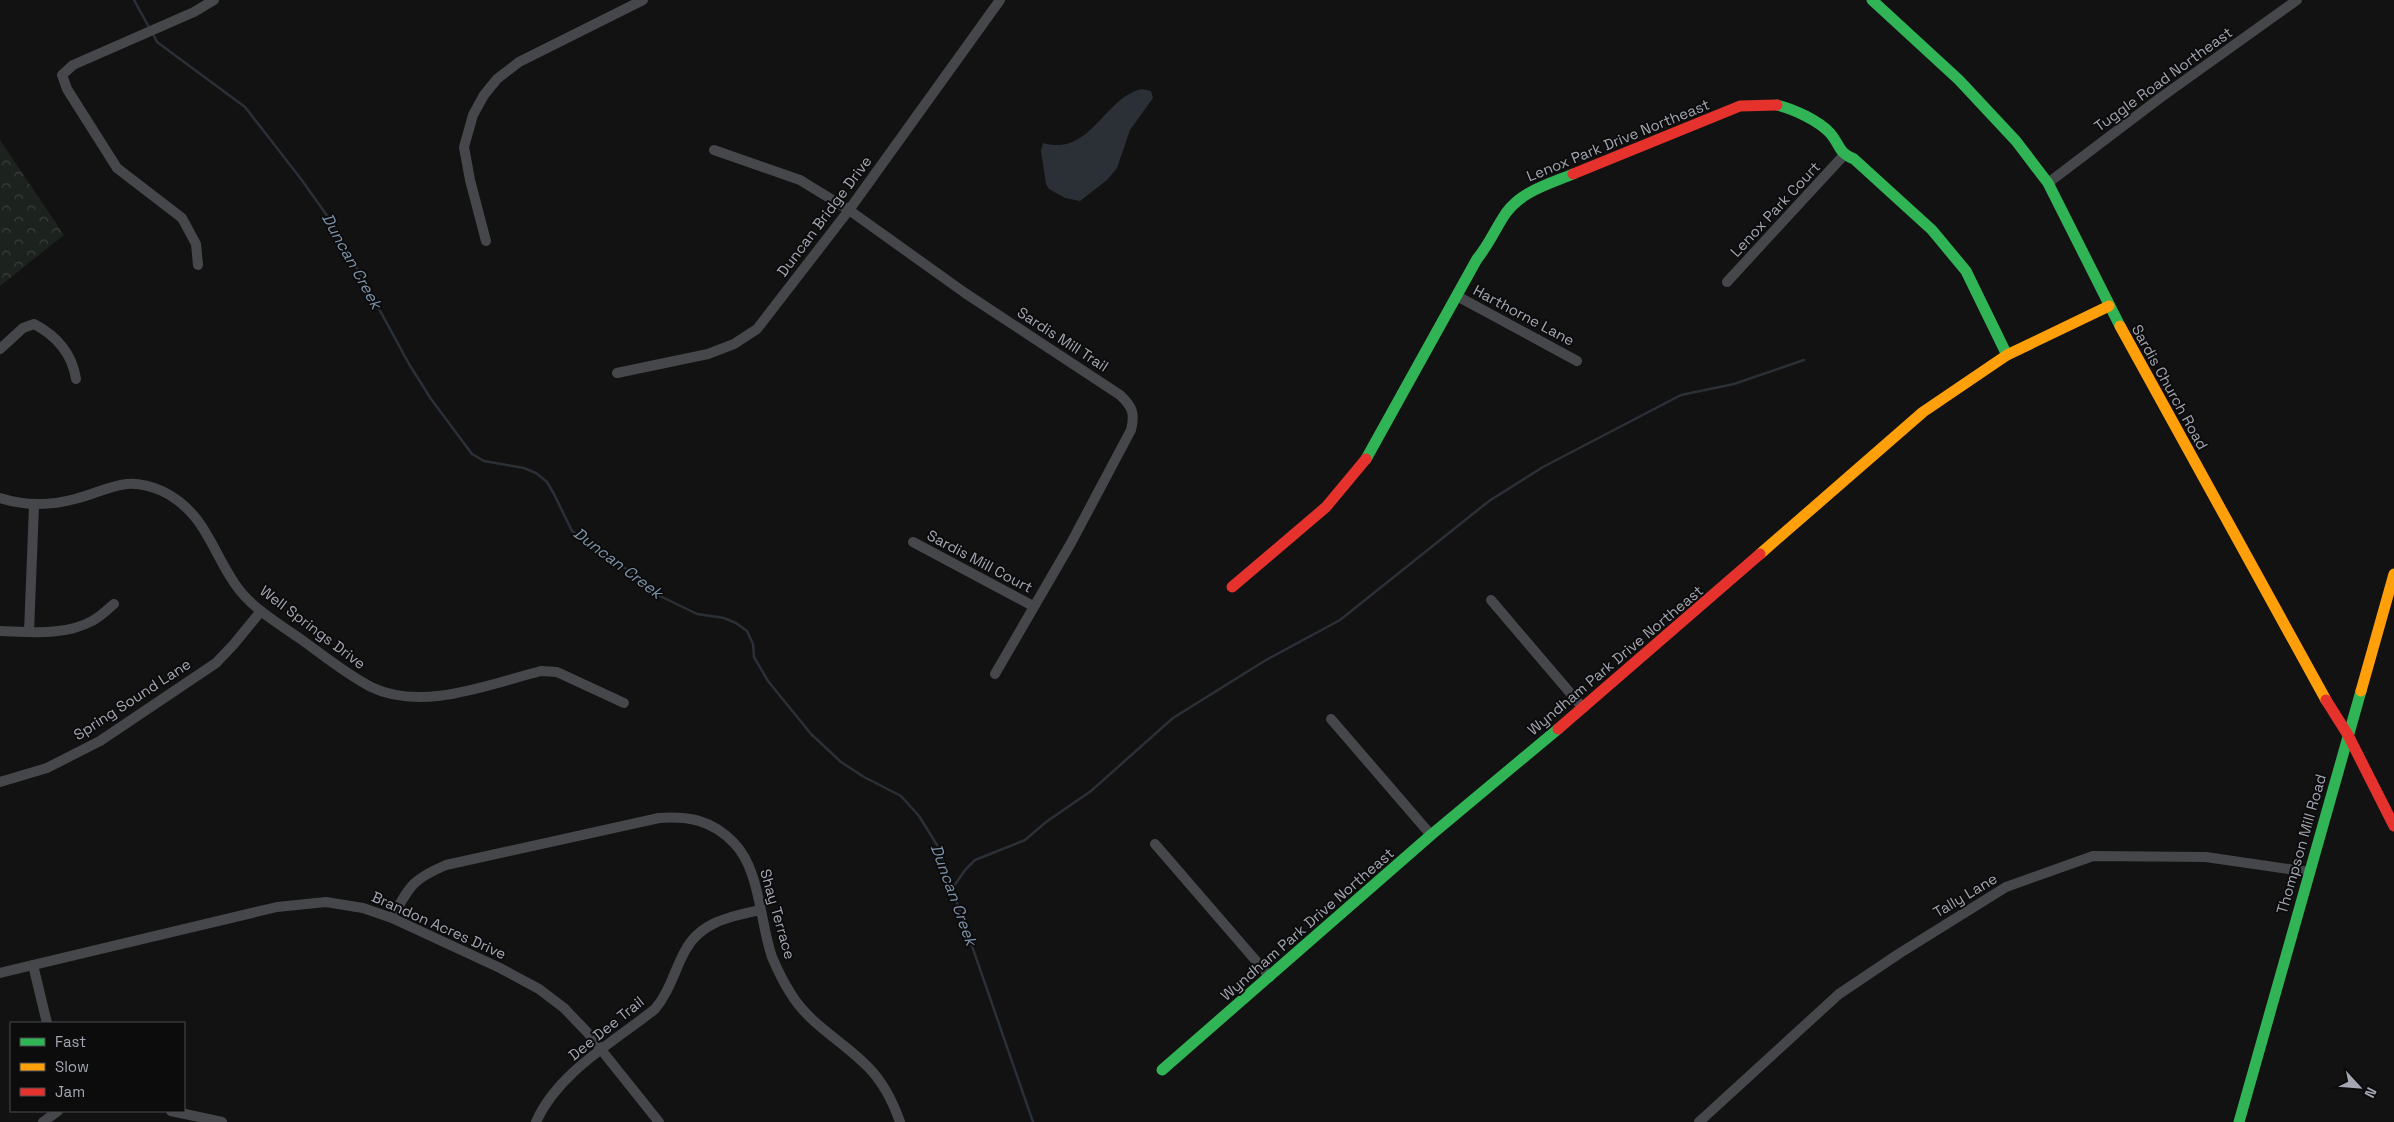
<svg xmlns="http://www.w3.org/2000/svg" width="2394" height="1122" font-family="'Space Grotesk',sans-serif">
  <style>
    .forest { fill: url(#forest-crowns) }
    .water { fill: #2a3036 }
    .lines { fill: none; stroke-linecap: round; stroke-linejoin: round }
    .stream { stroke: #2a3036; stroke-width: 2.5 }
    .street { stroke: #46474b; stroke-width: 10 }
    .fast { stroke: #30b455; stroke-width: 11 }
    .slow { stroke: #ff9f0a; stroke-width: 11 }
    .jam { stroke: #e5322d; stroke-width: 11 }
    .labels { text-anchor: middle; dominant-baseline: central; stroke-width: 4; stroke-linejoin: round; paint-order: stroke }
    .street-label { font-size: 15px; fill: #a4a7b2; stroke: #0c0c0d }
    .water-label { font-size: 16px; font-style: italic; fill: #7e93aa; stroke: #0c0c0d }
  </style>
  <defs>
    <pattern id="forest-crowns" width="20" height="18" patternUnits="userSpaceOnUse" patternTransform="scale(1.25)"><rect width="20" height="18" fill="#1c221d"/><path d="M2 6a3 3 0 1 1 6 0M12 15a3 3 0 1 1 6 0" fill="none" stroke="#3a3f3b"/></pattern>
  </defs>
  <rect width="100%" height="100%" fill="#121212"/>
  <polygon class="forest" points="0,140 64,235 0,286"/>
  <path class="water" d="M1142,89L1151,91L1153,98L1130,130L1117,168L1107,180L1080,201L1065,198L1049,189L1046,184L1041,151L1043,143C1091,157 1104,97 1142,89Z"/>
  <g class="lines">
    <g class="stream">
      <polyline points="134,0 150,29"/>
      <polyline points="153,34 157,42 245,107 301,179 333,224 409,364 431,399 472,454 484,461 524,468 536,473 547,482 554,494 572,531 593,548 628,570 660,596 697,614 724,618 736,623 747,631 753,644 754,657 768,681 811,734 841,762 864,777 901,796 919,816 937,845 1033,1122"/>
      <polyline points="952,889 965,870 975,860 1025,840 1046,822 1091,791 1173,718 1266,660 1340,620 1489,501 1543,467 1681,395 1734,384 1804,360"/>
    </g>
    <g class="street">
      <path d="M714,150L800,180L849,210L965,293L1120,395C1133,407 1135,414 1131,430L1071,543L995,674"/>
      <polyline points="2048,183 2160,98 2297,0"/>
      <polyline points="486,241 470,180 464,147 473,115 484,95 497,79 519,62 643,0"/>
      <polyline points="198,265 196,244 182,218 117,168 67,89 62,75 73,65 194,12 214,0"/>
      <polyline points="1727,282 1844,155"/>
      <polyline points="1457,296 1577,361"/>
      <path d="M0,349L23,328L34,324C57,336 72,353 76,379"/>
      <polyline points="617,373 708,354 734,344 757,329 849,210 1000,0"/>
      <path d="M0,498C25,506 49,506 75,499C108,491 124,474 162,491C204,511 211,549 235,584C251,608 279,624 302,640C324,656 346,674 371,687C423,712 489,684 541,671L557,672L624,703"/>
      <polyline points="913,542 1033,606"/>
      <polyline points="1491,600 1583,708"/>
      <path d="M0,631C30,632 65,636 92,621C100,617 107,610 114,604"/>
      <polyline points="29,632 34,506"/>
      <polyline points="1331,719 1431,835"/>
      <polyline points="0,782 47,768 100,741 216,663 234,644 261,611"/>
      <polyline points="1155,844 1270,977"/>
      <path d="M392,918C410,886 411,880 446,865L659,818C689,816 712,820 734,843C760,869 760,923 772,957C777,969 784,983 791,994C810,1025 843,1041 868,1067C883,1082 893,1102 900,1122"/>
      <polyline points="33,965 47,1023"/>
      <polyline points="0,973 277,907 326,902 363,908 392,918 500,968 539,989 564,1008 587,1032 659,1122"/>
      <polyline points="171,1111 222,1122"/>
      <polyline points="43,1122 58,1111"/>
      <path d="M536,1122C558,1072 614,1042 655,1009C670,991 674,971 685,951C700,922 731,916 760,910"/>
      <polyline points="1699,1122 1839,994 1900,953 2006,887 2093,856 2206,857 2309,872"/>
    </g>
    <g class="fast">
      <polyline points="1872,0 1959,80 2016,141 2048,183 2120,326"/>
      <path d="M1777,105C1794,109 1819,121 1830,133C1840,144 1838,153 1854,159L1932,230L1966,271L2007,355"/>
      <path d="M1366,459L1477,259C1490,243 1495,229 1506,213C1522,191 1549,184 1573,174"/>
      <polyline points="1162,1070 1431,835 1558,729"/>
      <polyline points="2239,1122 2361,691"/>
    </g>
    <g class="slow">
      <polyline points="2120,326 2326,700"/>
      <polyline points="1760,554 1923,412 2007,355 2109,306"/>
      <polyline points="2361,691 2394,574"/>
    </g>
    <g class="jam">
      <polyline points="1573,174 1740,106 1777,105"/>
      <polyline points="1232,587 1326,507 1366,459"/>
      <polyline points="2326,700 2348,735 2394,826"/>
      <polyline points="1558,729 1760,554"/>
    </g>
  </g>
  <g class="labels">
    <g class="street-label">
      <text transform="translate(2163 79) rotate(-36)">Tuggle Road Northeast</text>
      <text transform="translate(1618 140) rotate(-22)">Lenox Park Drive Northeast</text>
      <text transform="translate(1775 209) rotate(-47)">Lenox Park Court</text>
      <text transform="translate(824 216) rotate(-53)">Duncan Bridge Drive</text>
      <text transform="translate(1524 315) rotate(28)">Harthorne Lane</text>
      <text transform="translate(1063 339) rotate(33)">Sardis Mill Trail</text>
      <text transform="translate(2170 387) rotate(61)">Sardis Church Road</text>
      <text transform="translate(980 561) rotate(28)">Sardis Mill Court</text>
      <text transform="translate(313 627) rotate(37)">Well Springs Drive</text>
      <text transform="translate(1615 660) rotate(-40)">Wyndham Park Drive Northeast</text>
      <text transform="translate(132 699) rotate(-33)">Spring Sound Lane</text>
      <text transform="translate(2301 844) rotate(-74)">Thompson Mill Road</text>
      <text transform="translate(1965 895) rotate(-31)">Tally Lane</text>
      <text transform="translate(778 914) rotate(74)">Shay Terrace</text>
      <text transform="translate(1307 924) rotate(-41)">Wyndham Park Drive Northeast</text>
      <text transform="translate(439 925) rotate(24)">Brandon Acres Drive</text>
      <text transform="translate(606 1028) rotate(-39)">Dee Dee Trail</text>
    </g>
    <g class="water-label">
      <text transform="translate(352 261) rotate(61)">Duncan Creek</text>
      <text transform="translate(618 563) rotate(37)">Duncan Creek</text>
      <text transform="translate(954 895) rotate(70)">Duncan Creek</text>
    </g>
  </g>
  <rect x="10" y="1022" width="175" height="90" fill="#0c0c0d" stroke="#494a4f"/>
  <rect x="20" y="1038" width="25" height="8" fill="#30b455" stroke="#494a4f"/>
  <text x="55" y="1047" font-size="15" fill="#a4a7b2">Fast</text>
  <rect x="20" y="1063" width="25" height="8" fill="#ff9f0a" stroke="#494a4f"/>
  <text x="55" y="1072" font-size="15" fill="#a4a7b2">Slow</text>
  <rect x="20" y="1088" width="25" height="8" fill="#e5322d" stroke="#494a4f"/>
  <text x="55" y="1097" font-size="15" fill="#a4a7b2">Jam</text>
  <g transform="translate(2359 1087) rotate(116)" stroke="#0c0c0d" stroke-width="4" paint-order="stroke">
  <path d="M0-4L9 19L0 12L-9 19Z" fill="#a4a7b2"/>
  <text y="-8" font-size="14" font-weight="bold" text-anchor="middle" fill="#a4a7b2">N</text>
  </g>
</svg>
